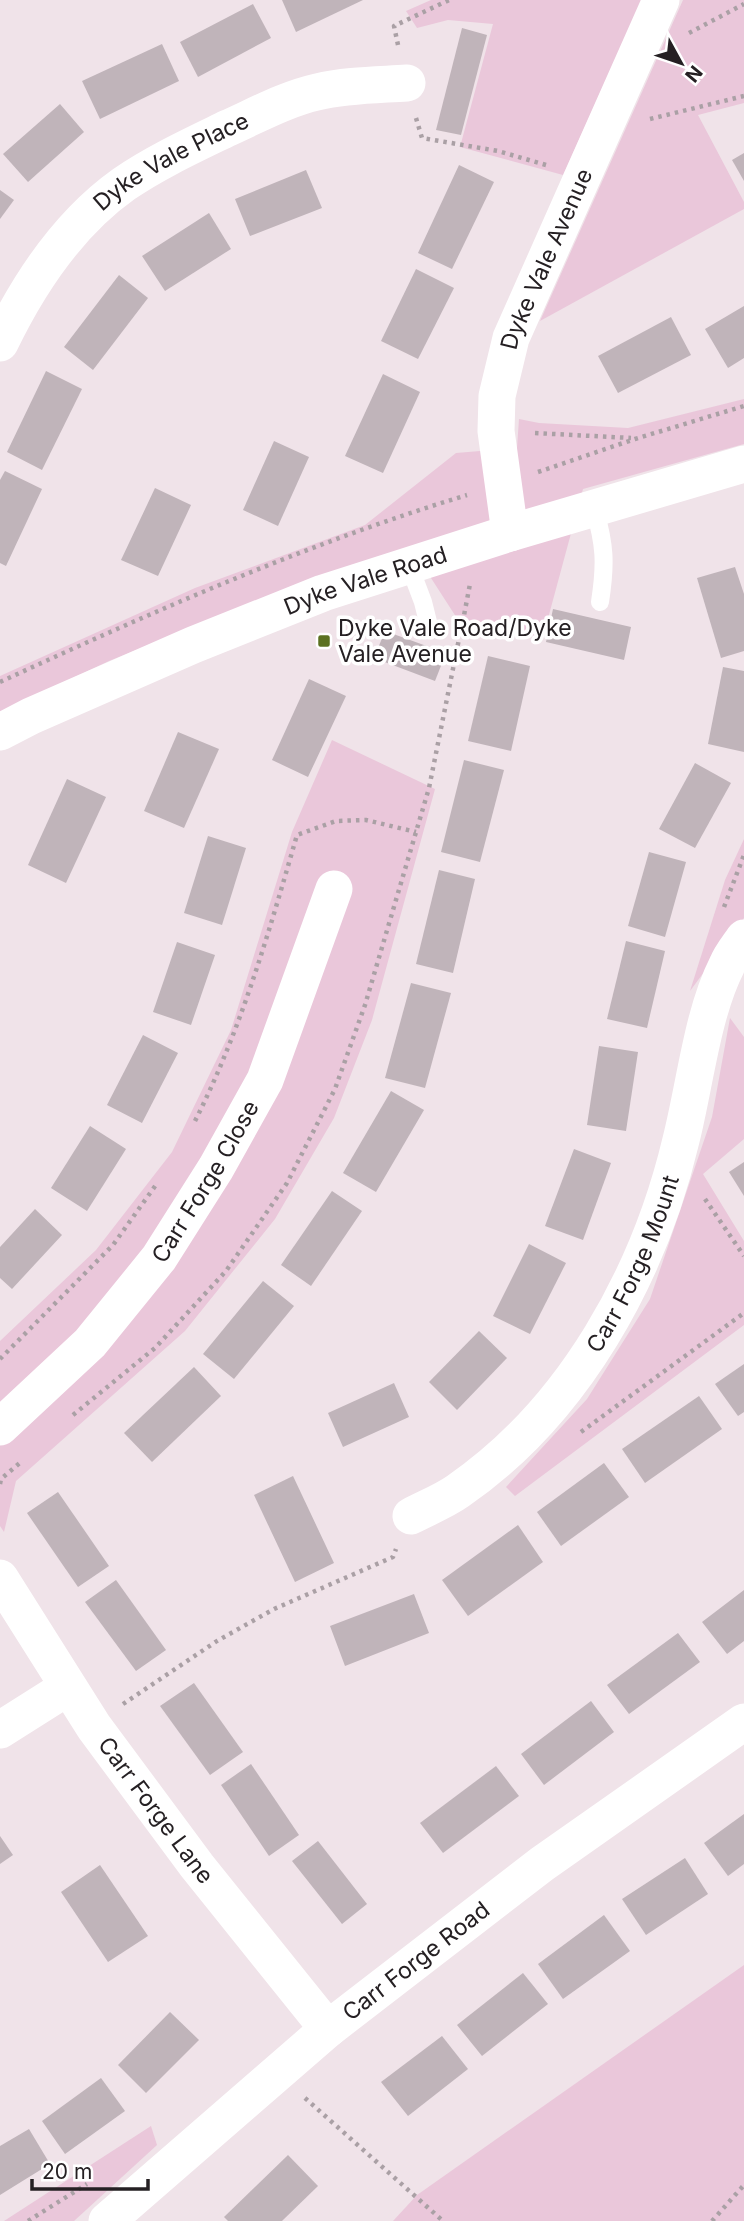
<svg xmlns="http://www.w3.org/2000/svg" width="744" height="2221" font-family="Inter,sans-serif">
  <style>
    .green { fill: #eac7da }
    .building { fill: #c0b4ba }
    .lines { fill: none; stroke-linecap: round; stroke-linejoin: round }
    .path { stroke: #aaa0a5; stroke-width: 4.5; stroke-dasharray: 3.5 5; stroke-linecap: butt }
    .lane { stroke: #fff; stroke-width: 18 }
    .street { stroke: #fff; stroke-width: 37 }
    .poi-dot { fill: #5b7020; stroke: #fff; stroke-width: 2.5 }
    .labels { text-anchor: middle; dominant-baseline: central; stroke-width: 7; stroke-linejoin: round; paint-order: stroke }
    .street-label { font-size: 23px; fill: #252023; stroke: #fff }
    .poi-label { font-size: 23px; fill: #252023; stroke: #fff; text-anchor: start }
  </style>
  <rect width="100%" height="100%" fill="#f0e3e9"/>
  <g class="green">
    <polygon points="431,0 642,0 563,175 460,147 493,24 448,20 417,28 406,11"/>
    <polygon points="683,0 744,0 744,103 698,115 744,202 744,209 540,321"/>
    <polygon points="744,399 744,444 583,489 543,637 460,623 411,547 307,581 109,661 0,712 0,676 195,588 365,525 456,453 517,448 519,419 539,423 628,428"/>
    <polygon points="332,740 435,789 372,1020 334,1118 275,1219 185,1331 16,1481 4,1532 0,1526 0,1341 96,1250 172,1152 231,1030 292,832"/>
    <polygon points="744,839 744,918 690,991 725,880"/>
    <polygon points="730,1018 744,1037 744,1139 703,1174 744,1241 744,1325 515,1496 506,1487 587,1399 650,1299 712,1117"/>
    <polygon points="744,1965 744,2221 393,2221 417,2195"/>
    <polygon points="151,2126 157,2145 74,2221 4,2221"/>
  </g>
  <g class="building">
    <polygon points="282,0 363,0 296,32"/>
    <polygon points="253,4 271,38 198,77 180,42"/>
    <polygon points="462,28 487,35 461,135 436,130"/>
    <polygon points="162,44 179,81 100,119 82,81"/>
    <polygon points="60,104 84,132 28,182 3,154"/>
    <polygon points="744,153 744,181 732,160"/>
    <polygon points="459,165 494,182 452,269 418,253"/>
    <polygon points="306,170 322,208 250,236 235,199"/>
    <polygon points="0,190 14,200 0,219"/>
    <polygon points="209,213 231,249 165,291 142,256"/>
    <polygon points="416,269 454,288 418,359 381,341"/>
    <polygon points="119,275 148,298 93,370 64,347"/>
    <polygon points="744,306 744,358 728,368 705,329"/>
    <polygon points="671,317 691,355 618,393 598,356"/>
    <polygon points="46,371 82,389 42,470 7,452"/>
    <polygon points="383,374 420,392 383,473 345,456"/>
    <polygon points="274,441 309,457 278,526 243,510"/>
    <polygon points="5,471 42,489 6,566 0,563 0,480"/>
    <polygon points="155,488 191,505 158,576 121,560"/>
    <polygon points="735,567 744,594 744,651 721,658 697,578"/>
    <polygon points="553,609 631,627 624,660 546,642"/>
    <polygon points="385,631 446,653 435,681 374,658"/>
    <polygon points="488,656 530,666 511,751 468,741"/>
    <polygon points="723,667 744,671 744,752 708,744"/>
    <polygon points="309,679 346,696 308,777 272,760"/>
    <polygon points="178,732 219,749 184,828 144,811"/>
    <polygon points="464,760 504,770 480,862 441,852"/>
    <polygon points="695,763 731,783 695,848 659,829"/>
    <polygon points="67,779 106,797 66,883 28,865"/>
    <polygon points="208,836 246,848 222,925 184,913"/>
    <polygon points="649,852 686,862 665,937 628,926"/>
    <polygon points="439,870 475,879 453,973 416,964"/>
    <polygon points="626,941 665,951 647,1028 607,1019"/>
    <polygon points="177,942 215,955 191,1025 153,1012"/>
    <polygon points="411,983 451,993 425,1088 385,1078"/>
    <polygon points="143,1035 178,1053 142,1123 107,1105"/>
    <polygon points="599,1046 638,1052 626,1131 587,1125"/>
    <polygon points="391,1091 424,1110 376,1192 343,1173"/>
    <polygon points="90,1126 126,1149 87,1211 51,1188"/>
    <polygon points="574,1149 611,1163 583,1240 545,1226"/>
    <polygon points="744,1162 744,1196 729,1172"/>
    <polygon points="332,1191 362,1211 311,1286 281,1265"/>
    <polygon points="35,1209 62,1235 12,1289 0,1278 0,1247"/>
    <polygon points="529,1244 566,1263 530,1334 493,1316"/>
    <polygon points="263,1281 294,1306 234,1379 203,1354"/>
    <polygon points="479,1331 507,1358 457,1410 429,1382"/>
    <polygon points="744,1364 744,1412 738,1416 715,1384"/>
    <polygon points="194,1367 221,1396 152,1462 124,1433"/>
    <polygon points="394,1383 409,1417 343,1447 328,1413"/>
    <polygon points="699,1396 722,1429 645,1483 622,1449"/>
    <polygon points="604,1463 629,1497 561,1546 537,1512"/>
    <polygon points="293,1476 334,1563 295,1582 254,1495"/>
    <polygon points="58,1492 109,1566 78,1587 27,1513"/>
    <polygon points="518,1525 543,1562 468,1616 442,1580"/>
    <polygon points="116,1580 166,1650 136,1671 85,1602"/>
    <polygon points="744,1590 744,1641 727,1654 702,1622"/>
    <polygon points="414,1594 429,1633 345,1666 330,1626"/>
    <polygon points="678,1633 700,1662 629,1714 607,1685"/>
    <polygon points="194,1683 243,1752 210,1775 160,1706"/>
    <polygon points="591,1701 614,1732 544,1785 521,1754"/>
    <polygon points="251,1764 299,1835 269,1856 221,1785"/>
    <polygon points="496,1766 519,1796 443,1853 420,1823"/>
    <polygon points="744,1814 744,1864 728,1876 704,1843"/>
    <polygon points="0,1836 13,1855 0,1864"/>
    <polygon points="318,1841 367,1904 342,1924 292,1861"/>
    <polygon points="685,1858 708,1894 646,1935 622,1899"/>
    <polygon points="100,1865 148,1936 108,1962 61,1892"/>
    <polygon points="604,1915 630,1951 563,1999 538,1964"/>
    <polygon points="523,1973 548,2004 482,2056 457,2025"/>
    <polygon points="170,2012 199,2040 146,2093 118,2065"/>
    <polygon points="442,2036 468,2069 408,2116 381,2082"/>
    <polygon points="101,2078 125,2111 65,2154 42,2121"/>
    <polygon points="29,2129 50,2164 0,2195 0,2146"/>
    <polygon points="288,2155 318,2186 282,2221 228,2221 224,2217"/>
  </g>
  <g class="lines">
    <g class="path">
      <polyline points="689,33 744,4"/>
      <polyline points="398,45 394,26 449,0"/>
      <polyline points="416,118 422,138 498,151 546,165"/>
      <polyline points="650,119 744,96"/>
      <polyline points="535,433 631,438"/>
      <polyline points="538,472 635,439 744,406"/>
      <polyline points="461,631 470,584"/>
      <path d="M0,682C152,612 306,544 467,495"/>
      <polyline points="724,907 744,855"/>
      <path d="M195,1121C241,1030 269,932 297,835L336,821L366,820L416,832"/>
      <polyline points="705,1199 744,1256"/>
      <polyline points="0,1359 113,1245 158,1182"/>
      <polyline points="73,1415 155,1348 226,1271 287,1183 335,1089 365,1005 429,788 459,639"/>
      <polyline points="581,1432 744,1313"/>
      <polyline points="0,1484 1,1479 22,1461"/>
      <polyline points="123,1704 217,1641 274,1609 393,1557 396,1549"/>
      <polyline points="305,2098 443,2221"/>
      <polyline points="28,2221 87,2184"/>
      <polyline points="712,2221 744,2185"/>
    </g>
    <g class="lane">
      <path d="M594,507C605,545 606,563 600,602"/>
      <polyline points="409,565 423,602 430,630"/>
    </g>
    <g class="street">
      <path id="s1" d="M0,343C29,283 69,223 124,184C156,162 193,145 228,128C257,115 286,99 317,92C347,85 377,85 407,83"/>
      <path id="s2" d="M510,533L496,431L497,396L511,338L661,0"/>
      <path id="s3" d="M0,732L31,716L193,645L323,593L510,533L744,464"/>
      <path id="s4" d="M0,1427L90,1343L159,1258L216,1168L265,1080L334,889"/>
      <path id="s5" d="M411,1516C426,1508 444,1501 458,1491C574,1411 649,1275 681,1140C695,1085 702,1014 727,965C731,955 738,947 744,938"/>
      <path id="s6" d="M0,1578L94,1727L197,1866L328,2029"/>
      <polyline points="0,1730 68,1687"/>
      <path id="s7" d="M107,2221L328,2029L542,1864L744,1722"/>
    </g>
  </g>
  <rect class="poi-dot" x="317" y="634" width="14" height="14" rx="3.5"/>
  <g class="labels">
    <g class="street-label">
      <text stroke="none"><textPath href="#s1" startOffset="256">Dyke Vale Place</textPath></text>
      <text stroke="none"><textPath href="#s2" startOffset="284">Dyke Vale Avenue</textPath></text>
      <text stroke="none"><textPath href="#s3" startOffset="396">Dyke Vale Road</textPath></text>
      <text stroke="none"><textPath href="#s4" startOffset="322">Carr Forge Close</textPath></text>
      <text stroke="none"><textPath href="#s5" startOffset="345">Carr Forge Mount</textPath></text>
      <text stroke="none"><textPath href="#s6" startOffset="280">Carr Forge Lane</textPath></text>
      <text stroke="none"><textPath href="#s7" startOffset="404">Carr Forge Road</textPath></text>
    </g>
    <g class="poi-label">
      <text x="338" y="628">Dyke Vale Road/Dyke<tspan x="338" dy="26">Vale Avenue</tspan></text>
    </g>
  </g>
  <g transform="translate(681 63) rotate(130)" stroke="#ffffff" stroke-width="5" paint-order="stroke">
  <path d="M0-5L12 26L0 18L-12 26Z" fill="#252023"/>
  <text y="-10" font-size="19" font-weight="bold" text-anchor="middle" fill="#252023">N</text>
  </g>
  <path d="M32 2179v10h116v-10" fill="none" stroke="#252023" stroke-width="3.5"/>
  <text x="42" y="2179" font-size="21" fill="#252023" stroke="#ffffff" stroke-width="5" paint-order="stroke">20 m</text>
</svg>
